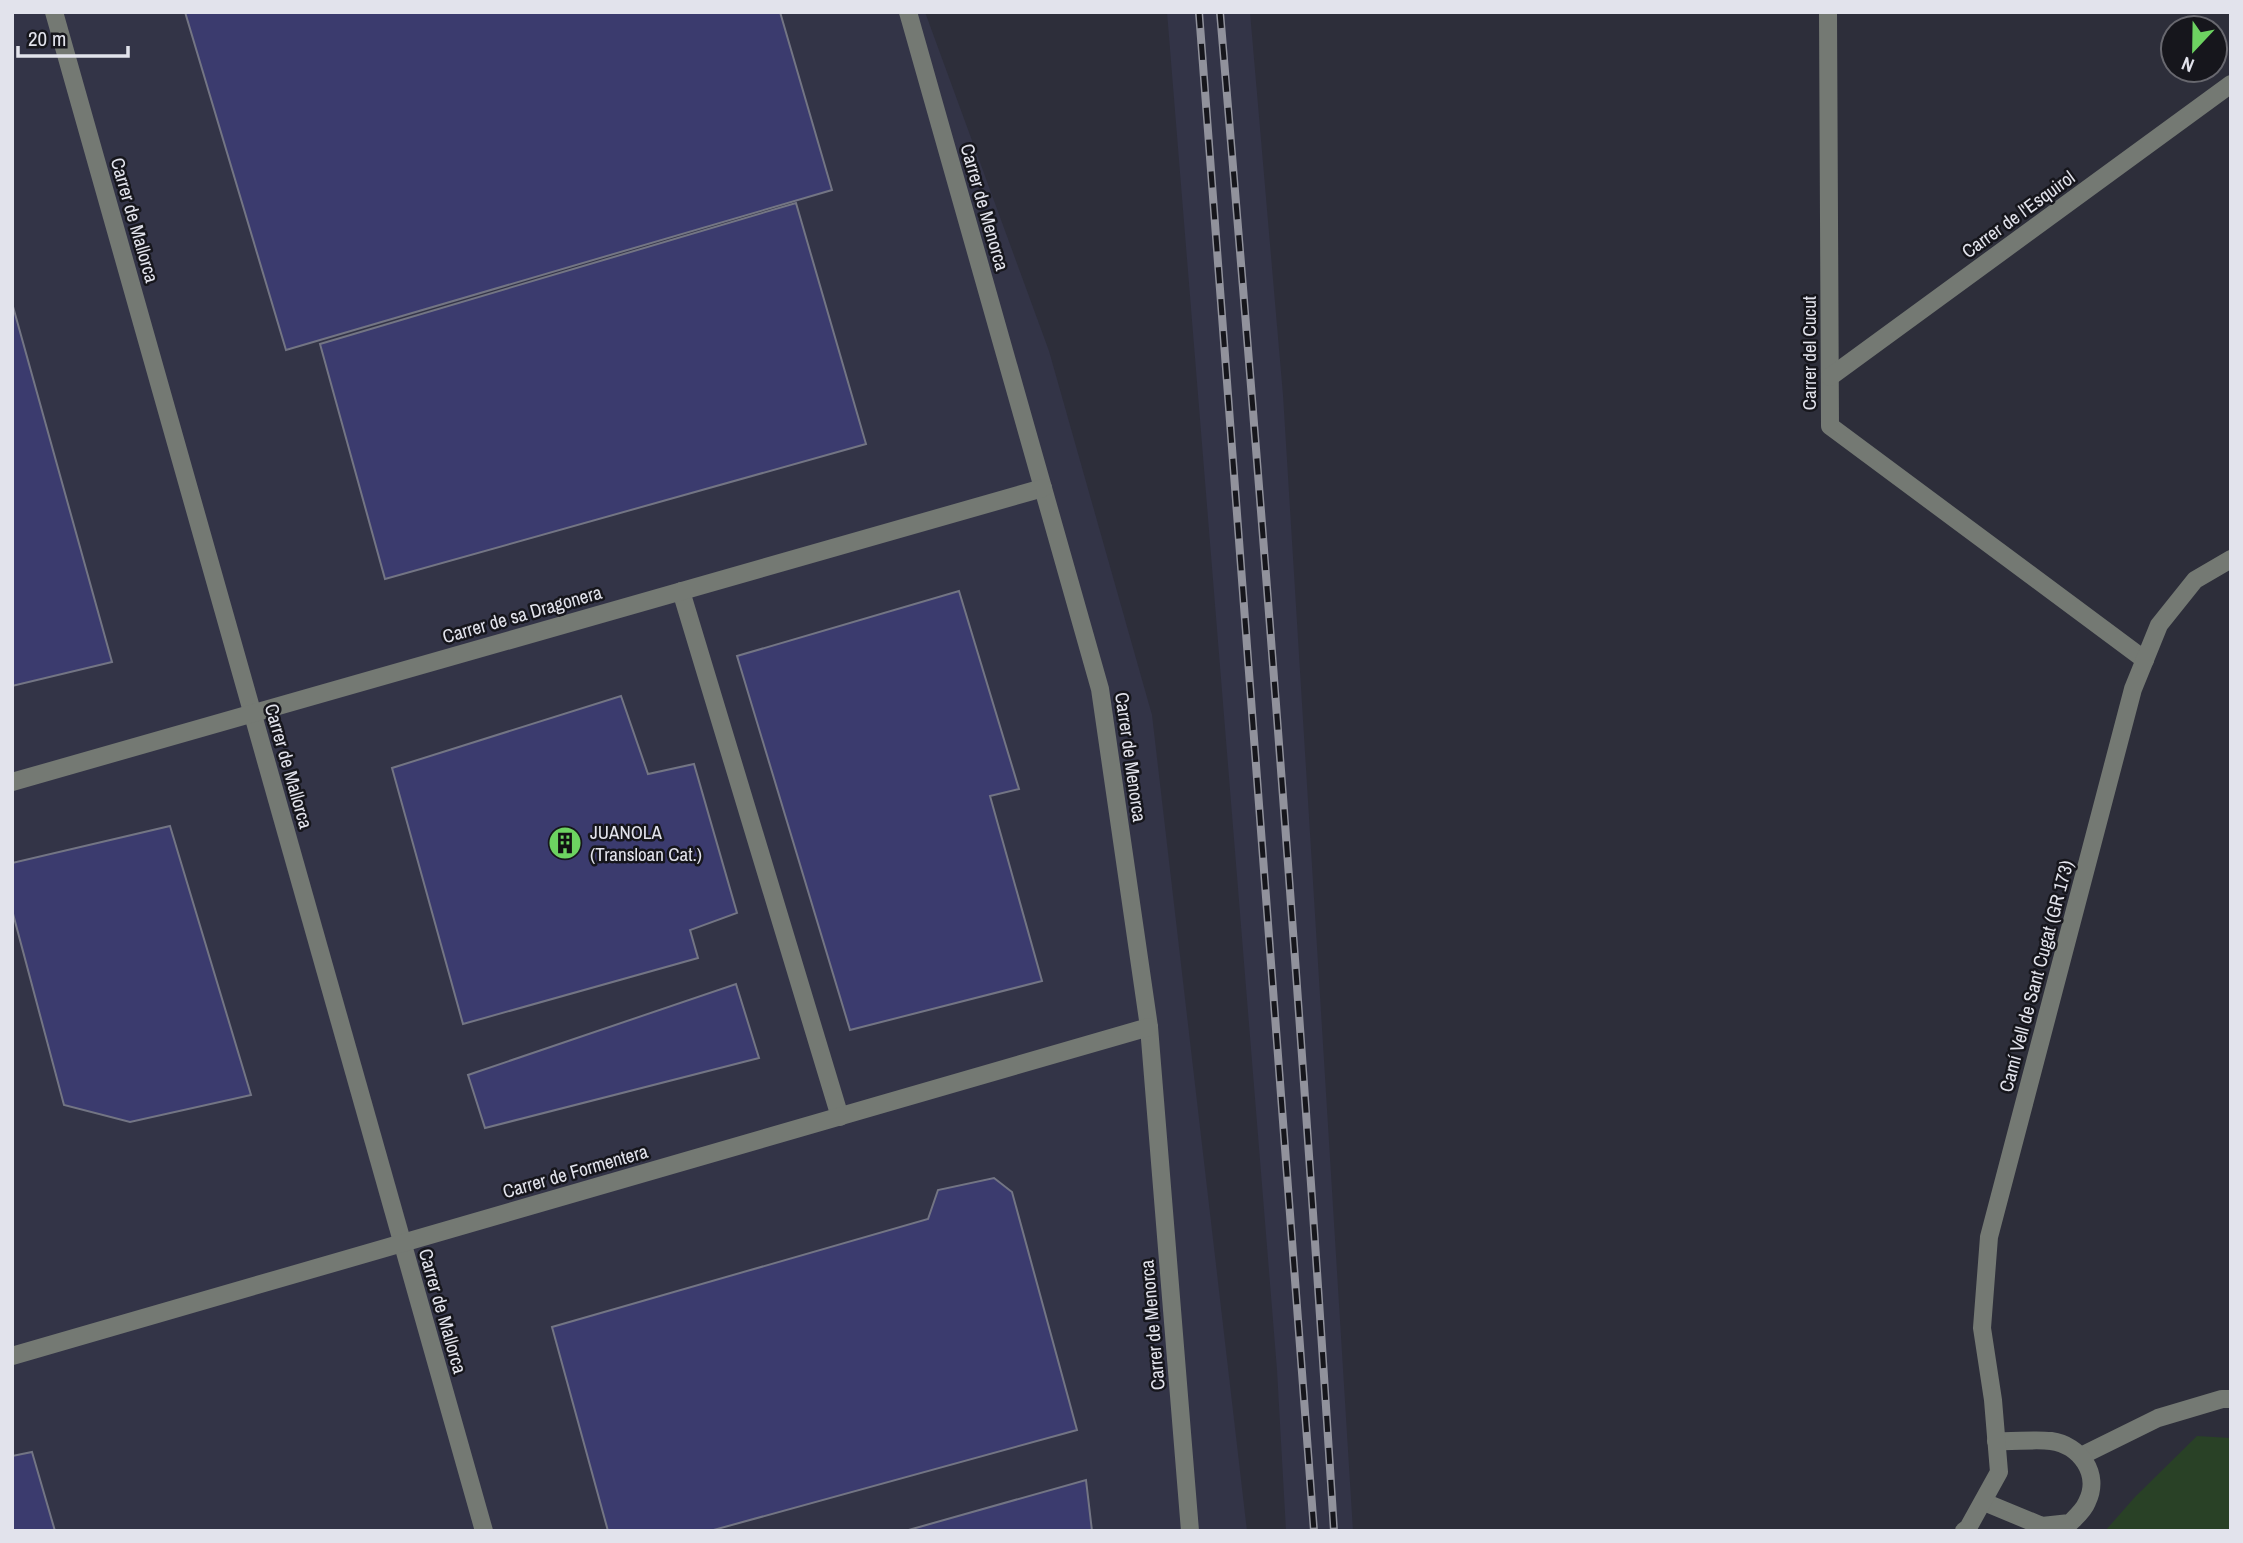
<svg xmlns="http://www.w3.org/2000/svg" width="2243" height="1543" font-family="'Archivo Narrow',sans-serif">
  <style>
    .built { fill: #333447 }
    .green { fill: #294126 }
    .building { fill: #3b3b6e; stroke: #737584; stroke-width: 2 }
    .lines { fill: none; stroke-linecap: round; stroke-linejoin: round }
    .minor { stroke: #747973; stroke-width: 18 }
    .rail-casing { stroke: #91929c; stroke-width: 8 }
    .rail { stroke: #16161c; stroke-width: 5; stroke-dasharray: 16; stroke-linecap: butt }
    .labels { text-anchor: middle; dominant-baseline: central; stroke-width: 5; stroke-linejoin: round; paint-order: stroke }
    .street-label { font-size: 19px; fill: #e2e3ec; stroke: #16161c }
    .poi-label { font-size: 19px; fill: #e2e3ec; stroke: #16161c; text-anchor: start }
  </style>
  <rect width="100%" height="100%" fill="#2d2e3a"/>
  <g class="built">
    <polygon points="12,12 925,12 1049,351 1152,715 1247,1531 12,1531"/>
    <polygon points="1167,12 1250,12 1283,395 1353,1531 1286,1531 1277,1370"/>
  </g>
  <polygon class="green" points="2197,1436 2231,1438 2231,1531 2105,1531 2135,1497"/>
  <g class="building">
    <polygon points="185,12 780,12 832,190 286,350"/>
    <polygon points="796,203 866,444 385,579 320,344"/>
    <polygon points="12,303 112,662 12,686"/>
    <polygon points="959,591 1019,789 990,796 1042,981 850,1030 737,656"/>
    <polygon points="621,696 648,774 694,764 737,913 690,930 698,958 463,1024 392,768"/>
    <polygon points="170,826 251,1095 130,1122 64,1105 12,910 12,863"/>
    <polygon points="736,984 759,1058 485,1128 468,1075"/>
    <polygon points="994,1178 1012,1192 1077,1430 710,1531 608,1531 552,1327 928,1219 938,1190"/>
    <polygon points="32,1452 55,1531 12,1531 12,1456"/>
    <polygon points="1086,1480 1092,1531 905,1531"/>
  </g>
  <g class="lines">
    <g class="minor">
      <polyline points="54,12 484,1531"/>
      <polyline points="908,12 1100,689 1149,1027 1190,1531"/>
      <polyline points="1828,12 1830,426 2145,660"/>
      <polyline points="1830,377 2231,84"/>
      <polyline points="681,591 840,1117"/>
      <polyline points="12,782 1043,488"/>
      <polyline points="12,1356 1149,1027"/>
      <polyline points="2081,1456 2158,1418 2222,1399 2231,1399"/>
      <path d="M1984,1502L2042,1526L2070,1523C2076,1517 2084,1510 2087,1502C2101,1474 2080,1445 2051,1441C2033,1439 2014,1442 1996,1441"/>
      <polyline points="1964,1531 1968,1528 1999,1472 1993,1400 1982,1328 1989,1237 2133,689 2159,625 2195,580 2231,559"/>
    </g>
    <defs>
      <g id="rail">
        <polyline points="1199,12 1314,1531"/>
        <path d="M1220,12C1263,518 1302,1024 1334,1531"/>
      </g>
    </defs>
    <use href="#rail" class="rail-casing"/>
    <use href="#rail" class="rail"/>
  </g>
  <defs>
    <symbol id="building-disc" viewBox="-11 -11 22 22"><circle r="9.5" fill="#6dd361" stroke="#16161c"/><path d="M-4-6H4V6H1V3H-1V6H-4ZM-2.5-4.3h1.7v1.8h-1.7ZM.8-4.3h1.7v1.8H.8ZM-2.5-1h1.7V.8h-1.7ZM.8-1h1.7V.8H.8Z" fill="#111"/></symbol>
  </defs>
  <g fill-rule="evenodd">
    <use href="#building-disc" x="546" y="824" width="38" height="38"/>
  </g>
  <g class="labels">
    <g class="street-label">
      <text transform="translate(985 207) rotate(74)">Carrer de Menorca</text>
      <text transform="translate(2018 214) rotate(-36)">Carrer de l'Esquirol</text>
      <text transform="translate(135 220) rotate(74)">Carrer de Mallorca</text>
      <text transform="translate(1809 353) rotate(-90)">Carrer del Cucut</text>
      <text transform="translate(522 614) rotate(-16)">Carrer de sa Dragonera</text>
      <text transform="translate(1131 757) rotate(82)">Carrer de Menorca</text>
      <text transform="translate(289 766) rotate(74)">Carrer de Mallorca</text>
      <text transform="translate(2036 976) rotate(-75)">Camí Vell de Sant Cugat (GR 173)</text>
      <text transform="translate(575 1171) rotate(-16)">Carrer de Formentera</text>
      <text transform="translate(443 1311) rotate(74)">Carrer de Mallorca</text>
      <text transform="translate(1152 1325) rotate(-95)">Carrer de Menorca</text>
    </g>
    <g class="poi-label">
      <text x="590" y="832">JUANOLA<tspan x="590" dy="22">(Transloan Cat.)</tspan></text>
    </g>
  </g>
  <rect width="2243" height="1543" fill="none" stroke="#e2e3ec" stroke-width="28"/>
  <g transform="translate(2194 49) rotate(202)"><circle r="33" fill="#16161c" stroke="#68686f" stroke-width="2"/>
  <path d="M0-5L12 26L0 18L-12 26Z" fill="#6dd361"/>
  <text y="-10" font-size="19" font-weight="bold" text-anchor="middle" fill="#e2e3ec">N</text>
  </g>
  <path d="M18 46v10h110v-10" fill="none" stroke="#e2e3ec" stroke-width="3.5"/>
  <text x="28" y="46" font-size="21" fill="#e2e3ec" stroke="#16161c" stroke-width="5" paint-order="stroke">20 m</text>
</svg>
